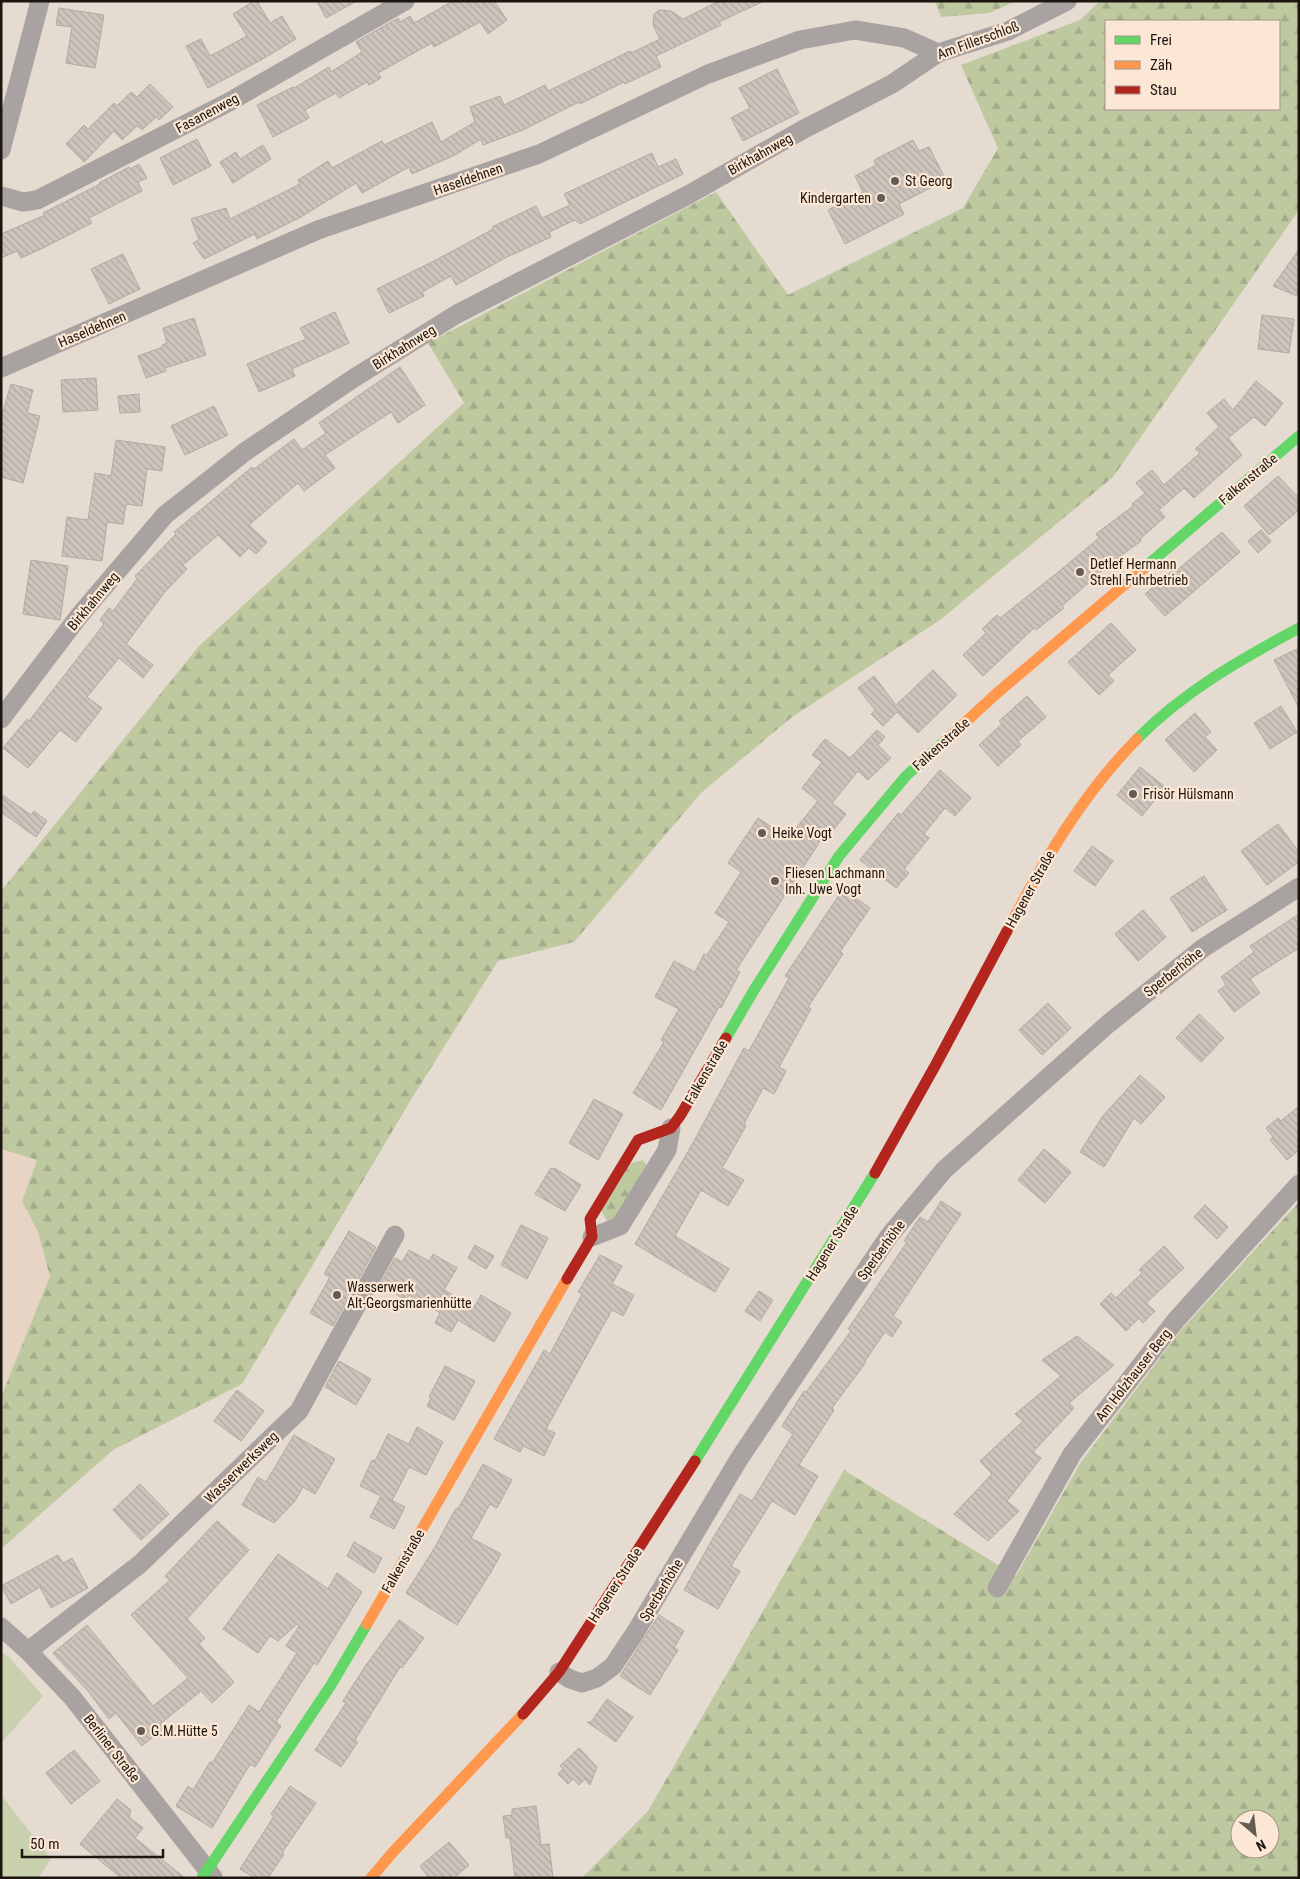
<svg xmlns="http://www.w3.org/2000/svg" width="1300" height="1879" font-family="'Roboto Condensed',sans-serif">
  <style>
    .built { fill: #e8d4c4 }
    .green { fill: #c8d0ae }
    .forest { fill: url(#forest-firs); fill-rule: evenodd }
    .building { fill: url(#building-back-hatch); stroke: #b2a9a1 }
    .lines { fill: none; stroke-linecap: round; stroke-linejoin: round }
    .street { stroke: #a8a3a1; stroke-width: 19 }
    .fast { stroke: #63d668; stroke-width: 11 }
    .slow { stroke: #ff974d; stroke-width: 11 }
    .jam { stroke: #b3261e; stroke-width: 11 }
    .poi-dot { fill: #635b54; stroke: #fce7d5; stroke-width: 2 }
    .labels { text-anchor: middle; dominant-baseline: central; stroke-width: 4.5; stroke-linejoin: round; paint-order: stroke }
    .street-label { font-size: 14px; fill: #1d1610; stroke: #fce7d5 }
    .poi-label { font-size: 14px; fill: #1d1610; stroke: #fce7d5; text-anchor: start }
  </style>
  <defs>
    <pattern id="forest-firs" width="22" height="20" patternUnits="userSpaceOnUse" patternTransform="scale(1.25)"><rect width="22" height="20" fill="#bec9a0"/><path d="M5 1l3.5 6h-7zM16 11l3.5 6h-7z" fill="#a3ac89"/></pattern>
    <pattern id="building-back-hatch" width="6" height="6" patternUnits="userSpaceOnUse" patternTransform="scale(1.25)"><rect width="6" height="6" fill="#cdc4bc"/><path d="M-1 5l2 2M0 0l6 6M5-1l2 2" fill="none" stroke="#b0a8a1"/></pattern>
  </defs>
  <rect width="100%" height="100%" fill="#e6dbd1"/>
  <polygon class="built" points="1,1149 37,1160 22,1201 38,1232 50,1276 1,1397"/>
  <g class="green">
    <polygon points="1,1652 9,1657 43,1696 1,1743"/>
    <polygon points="1,1795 51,1859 38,1878 1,1878"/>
  </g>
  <g class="forest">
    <polygon points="935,1 1016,1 989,13 941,17"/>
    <path d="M1100,1H1299V210L1113,477L940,620L792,717L701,793L574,942L498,961L412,1098L242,1384L113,1450L1,1549V1397L50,1276L38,1232L22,1201L37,1160L1,1149V891L199,646L464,403L428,343L716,192L788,295L963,208L998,148L961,65L1080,20ZM1106,21H1279V109H1106Z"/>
    <polygon points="643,1160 651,1171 621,1220 607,1221 599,1207 627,1164"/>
    <path d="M1299,1202V1878H582L648,1811L844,1470L1016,1576L1081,1462L1181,1330ZM1240,1819H1270V1849H1240Z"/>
  </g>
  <g class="building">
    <polygon points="254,1 257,1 270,23 282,16 296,39 261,60 208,88 186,46 201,39 210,56 247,36 233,14"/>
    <polygon points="317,1 357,1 326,18"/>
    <polygon points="453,1 494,1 507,20 488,34 480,22 434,47 432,43 378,73 381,78 369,85 367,82 339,98 336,93 305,110 309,118 273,137 257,105 293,87 294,88 329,67 331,72 362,52 356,42 398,18 400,22 410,16 414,23"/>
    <polygon points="719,1 764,1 719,22 721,25 656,56 661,67 625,84 624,82 580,104 579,102 523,130 483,145 481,139 455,155 412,174 409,167 362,193 356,183 301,217 257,239 255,234 204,259 193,243 199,240 191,219 226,208 230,219 300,184 298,180 328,161 332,168 382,141 384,145 432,122 441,142 475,122 470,107 500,96 504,105 545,85 548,91 630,51 631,53 660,39 653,25 654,14 659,10 671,11 683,19"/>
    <polygon points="59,8 104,15 95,68 66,63 72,27 56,25"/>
    <polygon points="777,69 799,113 743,141 731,118 750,108 739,88"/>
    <polygon points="150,84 173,107 159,120 156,117 142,130 137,126 122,140 114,131 84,162 66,144 84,125 88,129 114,103 117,106 131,92 137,97"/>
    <polygon points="197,139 211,166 173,185 160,158"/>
    <polygon points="913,140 919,151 929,147 946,180 899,204 904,214 845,244 828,210 863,192 855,176 876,165 874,160"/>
    <polygon points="263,145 271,159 233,183 220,162 236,152 240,159"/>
    <polygon points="652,153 658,167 676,159 683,174 580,224 575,220 549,232 551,237 507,257 456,285 451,276 422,292 424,296 389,313 377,289 436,260 493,229 492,227 536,206 542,218 570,205 564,194"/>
    <polygon points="139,164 147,178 138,182 142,191 89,218 92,223 43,248 21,258 17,251 1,258 1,234 45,215 43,213 100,184 99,183 129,167 130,169"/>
    <polygon points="1299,249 1299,279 1297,296 1273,286"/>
    <polygon points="123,254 140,289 109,304 91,269"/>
    <polygon points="335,312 349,343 292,369 295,376 259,392 247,364 306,339 300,328"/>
    <polygon points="1262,315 1294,319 1289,353 1258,349"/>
    <polygon points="194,318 206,355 165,368 166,371 146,378 138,356 163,347 162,345 167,343 163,328"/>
    <polygon points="400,367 425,405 398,423 391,412 325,455 335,468 304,491 298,483 249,525 267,542 256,554 249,548 240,557 218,535 183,565 187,569 164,593 126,644 153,665 143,678 119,658 87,697 102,708 76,742 60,730 28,768 3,748 27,719 29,721 104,624 100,620 109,608 113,611 137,579 135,576 176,534 174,532 252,467 254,469 294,439 302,450 326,433 319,423"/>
    <polygon points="96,378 98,410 63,412 61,380"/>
    <polygon points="1256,381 1283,403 1265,426 1254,417 1228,438 1242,455 1194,498 1184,488 1159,510 1165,517 1140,539 1141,541 1115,560 1062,606 1064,608 1036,630 1034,628 983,676 963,655 986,633 982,629 997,615 1000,618 1057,573 1099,538 1096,534 1133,506 1132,504 1145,493 1136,483 1152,470 1164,485 1200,453 1195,449 1219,427 1207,413 1224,399 1233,410"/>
    <polygon points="11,384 33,390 27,413 40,416 23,483 1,477 1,418"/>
    <polygon points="139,394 140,412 120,413 118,396"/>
    <polygon points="214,406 228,435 185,455 171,426"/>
    <polygon points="116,440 165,447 162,471 147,469 142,506 126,504 123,524 107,522 102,561 62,556 67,517 88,520 95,473 111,476"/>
    <polygon points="1278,476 1299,498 1299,510 1269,535 1244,506"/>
    <polygon points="1261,530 1271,541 1258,553 1248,541"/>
    <polygon points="1222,532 1240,552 1165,616 1145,594 1174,569 1176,571"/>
    <polygon points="31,560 68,566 60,620 23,614"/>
    <polygon points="1111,623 1136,650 1108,675 1114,681 1099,695 1068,662"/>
    <polygon points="1299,648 1299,708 1274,660"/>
    <polygon points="933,670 957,695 918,733 897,712 883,726 871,714 875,710 858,688 874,676 896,705"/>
    <polygon points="1027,696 1046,717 1018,741 1021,745 998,766 979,745 1002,724 999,721"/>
    <polygon points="1281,706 1297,732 1270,749 1254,723"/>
    <polygon points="1195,713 1211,732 1205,737 1217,750 1194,772 1165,740"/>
    <polygon points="877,730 885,737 878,745 891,758 868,780 858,771 832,803 846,814 823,843 821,840 736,970 740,972 721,1008 719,1007 661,1110 633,1093 664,1042 661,1040 679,1009 655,997 674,961 695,972 704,954 707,955 729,922 715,913 741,872 728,863 758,818 788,838 818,801 802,788 822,762 812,755 825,739 850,758"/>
    <polygon points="1140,767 1165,787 1142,816 1117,795"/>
    <polygon points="940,770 971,798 955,816 945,808 924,834 929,838 904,869 909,873 896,888 860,860 898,813 901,815"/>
    <polygon points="1,794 31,815 34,811 47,821 36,837 1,812"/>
    <polygon points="1278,824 1299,852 1299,862 1267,885 1241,851"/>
    <polygon points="1092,846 1113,861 1095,886 1074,871"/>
    <polygon points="1204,876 1227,910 1192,932 1170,898"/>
    <polygon points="843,889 870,908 840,952 843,954 808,1007 811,1009 779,1067 786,1071 774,1094 763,1088 744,1124 746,1126 722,1168 744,1180 728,1206 701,1190 675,1236 729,1269 715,1292 635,1244 694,1141 744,1048 749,1051 789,978 785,976"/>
    <polygon points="1143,910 1166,937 1138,961 1115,934"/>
    <polygon points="1299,914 1299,948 1250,979 1260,993 1234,1012 1218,991 1226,985 1221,977 1254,952 1250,946"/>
    <polygon points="1048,1003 1071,1028 1042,1055 1019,1030"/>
    <polygon points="1199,1014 1224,1038 1201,1062 1176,1038"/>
    <polygon points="1140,1075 1165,1097 1141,1124 1134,1118 1104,1167 1080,1152 1102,1117"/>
    <polygon points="594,1099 623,1114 598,1160 569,1143"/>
    <polygon points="1299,1106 1299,1150 1287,1160 1270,1140 1273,1137 1266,1128 1278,1118 1281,1121"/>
    <polygon points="1044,1149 1071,1172 1045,1203 1018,1180"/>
    <polygon points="551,1168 556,1169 581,1185 565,1211 535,1194"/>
    <polygon points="941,1201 961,1214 893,1316 902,1322 892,1337 885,1332 865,1361 866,1362 832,1408 834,1410 799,1465 818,1476 795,1515 772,1501 731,1566 740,1571 718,1609 684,1590 713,1538 740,1494 752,1501 793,1434 782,1426 804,1391 806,1392 851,1331 848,1329 907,1242 904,1241 920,1217 928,1222"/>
    <polygon points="1205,1205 1228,1227 1217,1239 1194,1217"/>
    <polygon points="521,1225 548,1238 527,1279 501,1265"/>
    <polygon points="349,1231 376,1247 333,1326 310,1313 330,1277 324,1274"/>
    <polygon points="475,1245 494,1256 486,1269 468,1258"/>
    <polygon points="1164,1246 1184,1268 1146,1303 1155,1311 1143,1323 1139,1318 1126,1331 1100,1304 1111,1293 1116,1298 1142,1273 1139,1270"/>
    <polygon points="409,1250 429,1261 433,1254 457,1268 444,1290 474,1307 481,1295 511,1313 494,1342 458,1320 451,1332 435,1323 440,1313 409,1295 406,1300 380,1285 395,1258 402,1262"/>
    <polygon points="600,1255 622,1266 612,1284 634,1295 623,1316 612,1310 546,1429 555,1433 544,1456 523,1446 520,1452 494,1439 544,1350 550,1354 582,1294 578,1292"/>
    <polygon points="759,1291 773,1300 760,1321 745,1311"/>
    <polygon points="1077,1336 1114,1365 1069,1403 1074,1408 1033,1452 1041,1458 1007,1501 1019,1511 988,1541 954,1514 992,1474 980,1461 1023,1421 1015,1414 1061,1376 1042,1360"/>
    <polygon points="339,1361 371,1379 356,1405 325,1387"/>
    <polygon points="445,1366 475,1381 454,1420 427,1406 431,1398 429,1397"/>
    <polygon points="237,1390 264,1411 241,1441 214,1421"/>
    <polygon points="417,1427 443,1442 426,1475 409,1467 392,1501 387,1498 405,1507 394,1529 370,1517 381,1496 360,1486 372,1460 375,1461 388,1434 409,1444"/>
    <polygon points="294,1435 335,1459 315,1494 303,1487 295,1501 274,1523 242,1505 258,1477 266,1482"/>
    <polygon points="483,1464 512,1480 497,1508 490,1504 471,1538 501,1554 491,1572 457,1625 406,1593 435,1547 456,1508 458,1509"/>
    <polygon points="140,1484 169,1514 141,1540 113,1510"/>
    <polygon points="217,1521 249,1550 187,1619 205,1638 199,1644 234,1682 212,1703 201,1691 160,1724 164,1728 142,1746 116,1713 109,1719 88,1691 53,1653 87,1625 153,1706 188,1678 131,1615 170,1580 165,1576"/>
    <polygon points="354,1542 382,1558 374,1573 347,1556"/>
    <polygon points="278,1554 328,1589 337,1573 362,1592 317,1665 314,1663 276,1722 281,1726 255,1767 250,1764 212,1828 176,1806 188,1786 193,1790 210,1762 212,1763 249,1705 259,1712 297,1653 286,1646 299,1626 297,1624 278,1641 270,1636 258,1653 223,1629"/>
    <polygon points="58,1555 63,1563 72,1558 88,1588 51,1608 40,1587 11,1604 1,1586"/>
    <polygon points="659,1615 684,1631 674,1648 678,1650 650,1695 620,1676"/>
    <polygon points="399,1620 424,1638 402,1668 400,1667 355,1740 358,1742 341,1767 315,1750 346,1703 343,1701 366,1665"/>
    <polygon points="607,1699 633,1717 616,1742 587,1722 591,1722"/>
    <polygon points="579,1748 597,1767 590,1785 585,1779 579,1785 573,1779 568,1784 558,1774 563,1769 560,1766"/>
    <polygon points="74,1750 100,1781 71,1804 46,1773"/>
    <polygon points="290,1786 316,1803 282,1853 284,1854 268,1878 255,1878 240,1869 274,1816 271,1814"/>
    <polygon points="117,1799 131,1810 129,1817 143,1828 135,1838 185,1878 121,1878 80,1844"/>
    <polygon points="536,1806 541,1845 549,1844 553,1878 515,1878 510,1838 506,1838 503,1816 512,1815 512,1809"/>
    <polygon points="449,1842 469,1865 454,1878 429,1878 420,1866"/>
  </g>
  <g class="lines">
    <g class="street">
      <polyline points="1,150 40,1"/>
      <polyline points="1,196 23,202 37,200 229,102 405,1"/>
      <polyline points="1,368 318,230 539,154 708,74 800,40 855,30 904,38 938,53"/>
      <polyline points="1,719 79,616 165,515 246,451 354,378 457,314 688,195 804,129 892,84 938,53 1008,31 1067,1"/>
      <polyline points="592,1237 620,1226 667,1150 671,1128"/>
      <polyline points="997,1588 1072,1454 1176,1320 1299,1184"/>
      <polyline points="1,1627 28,1651 72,1697 213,1877"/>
      <polyline points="28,1651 140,1564 299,1411 395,1235"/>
      <polyline points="559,1672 570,1679 582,1683 597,1678 613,1666 635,1633 739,1459 889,1236 944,1170 1108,1024 1203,948 1299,887"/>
    </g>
    <g class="fast">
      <polyline points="1144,568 1299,436"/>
      <path d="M1137,739C1183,692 1241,659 1299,628"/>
      <polyline points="726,1038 754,990 839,856 906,776 946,740"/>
      <polyline points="695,1461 875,1173"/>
      <polyline points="202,1878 331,1685 367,1624"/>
    </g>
    <g class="slow">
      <polyline points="946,740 996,694 1144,568"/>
      <path d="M1007,931C1043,862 1082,795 1137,739"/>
      <polyline points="367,1624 567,1279"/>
      <polyline points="371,1878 393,1852 523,1714"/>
    </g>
    <g class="jam">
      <polyline points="875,1173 935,1066 1007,931"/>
      <polyline points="567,1279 592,1237 590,1219 638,1140 671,1128 680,1116 726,1038"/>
      <polyline points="523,1714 559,1672 695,1461"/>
    </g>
  </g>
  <g class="poi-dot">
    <circle cx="895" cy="181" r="5"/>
    <circle cx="881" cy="198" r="5"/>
    <circle cx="1080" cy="572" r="5"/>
    <circle cx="1133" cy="794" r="5"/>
    <circle cx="762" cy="833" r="5"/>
    <circle cx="775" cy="881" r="5"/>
    <circle cx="337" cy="1295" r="5"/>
    <circle cx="141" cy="1731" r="5"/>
  </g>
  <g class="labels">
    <g class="street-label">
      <text transform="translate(978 40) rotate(-20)">Am Fillerschloß</text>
      <text transform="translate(207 113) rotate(-28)">Fasanenweg</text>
      <text transform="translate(760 154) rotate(-29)">Birkhahnweg</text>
      <text transform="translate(468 179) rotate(-19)">Haseldehnen</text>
      <text transform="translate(92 329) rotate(-23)">Haseldehnen</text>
      <text transform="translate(404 347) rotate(-32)">Birkhahnweg</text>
      <text transform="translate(1248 479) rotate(-40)">Falkenstraße</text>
      <text transform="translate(93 601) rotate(-50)">Birkhahnweg</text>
      <text transform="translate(941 744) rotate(-42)">Falkenstraße</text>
      <text transform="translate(1030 889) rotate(-61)">Hagener Straße</text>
      <text transform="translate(1173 972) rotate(-38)">Sperberhöhe</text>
      <text transform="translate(706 1072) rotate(-60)">Falkenstraße</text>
      <text transform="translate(832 1243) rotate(-58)">Hagener Straße</text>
      <text transform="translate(881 1250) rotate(-54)">Sperberhöhe</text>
      <text transform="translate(1133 1375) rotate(-52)">Am Holzhauser Berg</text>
      <text transform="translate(241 1467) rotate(-44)">Wasserwerksweg</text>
      <text transform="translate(403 1561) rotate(-60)">Falkenstraße</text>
      <text transform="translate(615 1585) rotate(-57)">Hagener Straße</text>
      <text transform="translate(661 1590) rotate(-59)">Sperberhöhe</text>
      <text transform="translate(112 1748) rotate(52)">Berliner Straße</text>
    </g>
    <g class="poi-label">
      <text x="905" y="181">St Georg</text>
      <text x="871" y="198" text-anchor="end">Kindergarten</text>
      <text x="1090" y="564">Detlef Hermann<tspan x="1090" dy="16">Strehl Fuhrbetrieb</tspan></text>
      <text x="1143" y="794">Frisör Hülsmann</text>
      <text x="772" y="833">Heike Vogt</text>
      <text x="785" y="873">Fliesen Lachmann<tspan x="785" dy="16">Inh. Uwe Vogt</tspan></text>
      <text x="347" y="1287">Wasserwerk<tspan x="347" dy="16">Alt-Georgsmarienhütte</tspan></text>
      <text x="151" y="1731">G.M.Hütte 5</text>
    </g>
  </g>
  <rect width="1300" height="1879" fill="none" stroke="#1d1610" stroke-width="5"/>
  <rect x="1105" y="20" width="175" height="90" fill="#fce7d5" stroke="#a39386"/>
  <rect x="1115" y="36" width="25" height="8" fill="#63d668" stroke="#a39386"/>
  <text x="1150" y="45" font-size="15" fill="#1d1610">Frei</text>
  <rect x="1115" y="61" width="25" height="8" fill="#ff974d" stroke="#a39386"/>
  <text x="1150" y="70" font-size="15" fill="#1d1610">Zäh</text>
  <rect x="1115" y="86" width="25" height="8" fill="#b3261e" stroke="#a39386"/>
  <text x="1150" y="95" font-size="15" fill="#1d1610">Stau</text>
  <g transform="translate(1255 1834) rotate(152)"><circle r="24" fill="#fce7d5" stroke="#a39386"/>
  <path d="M0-4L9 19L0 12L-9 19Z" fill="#635b54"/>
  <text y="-8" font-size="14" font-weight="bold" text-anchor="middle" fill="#1d1610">N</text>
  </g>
  <path d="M22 1849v8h141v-8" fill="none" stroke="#1d1610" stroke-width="2.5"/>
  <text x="30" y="1849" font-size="15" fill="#1d1610" stroke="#fce7d5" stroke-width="4" paint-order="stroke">50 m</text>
</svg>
